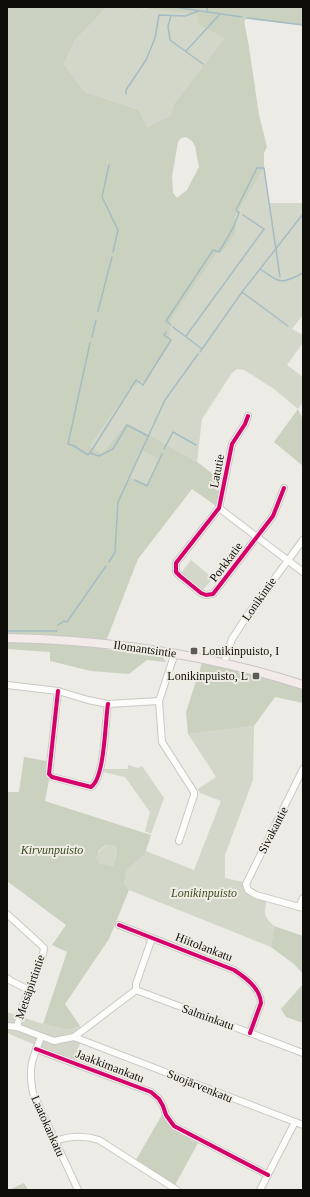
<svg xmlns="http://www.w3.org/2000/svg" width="310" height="1197" font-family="Georgia,serif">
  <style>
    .green { fill: #d3d7ca }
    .forest { fill: #cad1bf; fill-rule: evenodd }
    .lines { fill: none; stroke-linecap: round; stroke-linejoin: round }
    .stream { stroke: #a5bcc4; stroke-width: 1.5 }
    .minor-casing { stroke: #cac9c5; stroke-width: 8 }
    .major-casing { stroke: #c8c7c5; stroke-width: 10 }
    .minor { stroke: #fcfcfb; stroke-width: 6 }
    .major { stroke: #f2ebe9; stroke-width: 8 }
    .cycleway-casing { stroke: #efece3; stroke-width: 6 }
    .cycleway { stroke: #d6006c; stroke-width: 4 }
    .poi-dot { fill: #5c5b57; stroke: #efece3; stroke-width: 1.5 }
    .labels { text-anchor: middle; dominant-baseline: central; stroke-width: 4; stroke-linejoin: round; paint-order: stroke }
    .street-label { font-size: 12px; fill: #0e0d0a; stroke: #efece3 }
    .poi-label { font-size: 12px; fill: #0e0d0a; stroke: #efece3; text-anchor: start }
    .park-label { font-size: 12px; font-style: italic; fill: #3b4c1e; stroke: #efece3 }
  </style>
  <rect width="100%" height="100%" fill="#ecebe6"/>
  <g class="green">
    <polygon points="107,7 133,7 148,9 272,7 284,23 247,18 244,21 245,28 235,32 224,40 173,105 171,115 147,127 139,110 85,92 64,64 75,40"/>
    <polygon points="264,168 269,203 303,203 303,315 292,329 303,335 303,343 287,365 303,377 303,402 298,409 274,389 244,370 237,369 232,373 202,419 197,462 127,422 102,455 90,446 130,388 146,381 169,346 171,320 217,253 222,254 235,217"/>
    <polygon points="142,451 159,459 147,486 130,477"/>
    <polygon points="191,560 213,578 203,590 181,573"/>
    <path d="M254,726L253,780L225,855V878L244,882L245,888L267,900C264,913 263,916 274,926L271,947L129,890L124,884L127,870L145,854L146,851L194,870L221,801L200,793L198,789L216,777L188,734Z"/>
    <polygon points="128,765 138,768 142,766 164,798 151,834 145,831 150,812 125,777 103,772 103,769 128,769"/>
    <path d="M115,844L117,853L113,866L98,863L95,858C100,848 104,845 115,844Z"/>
    <polygon points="7,1012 43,1024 69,1030 80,1026 80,1044 74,1059 33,1044 7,1033"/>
  </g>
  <g class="forest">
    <path d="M7,7H107L75,40L64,64L85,92L139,110L147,127L171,115L173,105L225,38L198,24L197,14L133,7H303V25L247,18L244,21L249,47L259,115L267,147L264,153V168L235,217L236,231L221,254L217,253L171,320L169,346L146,381L130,388L90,446L102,454L127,422L197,462L225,483L219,508L192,489L138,559L103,649L163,657L166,662L147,660L129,674L91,671L50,661V652L7,649ZM186,137L192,141L195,146L199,167L187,190L177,198L173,193L172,177L178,142L181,138ZM142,451L159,459L147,485L130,477Z"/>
    <polygon points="298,409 303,420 303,466 274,442"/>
    <polygon points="203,660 303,684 303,703 275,697 254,726 188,734 186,712"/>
    <path d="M24,757L46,761C46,768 45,774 49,780L45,801L151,835L145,854L127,870L124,884L129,890L109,939L65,1004L80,1026L69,1030L43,1024L67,952L52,945L66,925L7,881V792H19ZM106,845H115L117,853L113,866L98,863L96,858L99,850Z"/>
    <polygon points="274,926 303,936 303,974 294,964 271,947"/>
    <polygon points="303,984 303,1023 286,1017 281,1009"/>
    <path d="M163,1113C169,1130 184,1135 198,1143L175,1185L136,1160Z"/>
    <polygon points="24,1183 28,1190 9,1190"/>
  </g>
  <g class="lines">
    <g class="stream">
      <polyline points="174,7 242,17"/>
      <polyline points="207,7 207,12"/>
      <polyline points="171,16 168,26 170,40 203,64"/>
      <polyline points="247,18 303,25"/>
      <polyline points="186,51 220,14"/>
      <polyline points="126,94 126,90 146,60 155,38 159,15 185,16 199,11"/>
      <polyline points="109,165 102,197 118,230 113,252"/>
      <polyline points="239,212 236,210 257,168 264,168 280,277"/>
      <path d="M260,269C281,283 280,285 303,273"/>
      <polyline points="242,292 288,326"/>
      <polyline points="98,311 112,257"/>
      <polyline points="171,325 166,321 213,250 219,252 233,228 239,213 238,212"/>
      <polyline points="173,327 202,349"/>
      <polyline points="186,336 264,229 243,215"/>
      <polyline points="92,337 96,320"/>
      <polyline points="90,343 68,444 74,446 88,455 90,453 99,456 113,449 127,425 148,436"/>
      <polyline points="200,352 242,292 303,214"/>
      <polyline points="164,449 173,432 196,445"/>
      <polyline points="90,453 136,380 143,385 171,340 164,335 166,332"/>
      <polyline points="135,480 147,486 162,454"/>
      <polyline points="109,562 115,552 118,502 165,400 198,354"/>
      <polyline points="58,625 64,621 67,622 106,566"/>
      <polyline points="7,631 57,631"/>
    </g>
    <defs>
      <g id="minor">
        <polyline points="248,416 245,424 232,444 219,508 176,563 176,572 180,576 201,593 206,595 213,594 273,516 284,488"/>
        <polyline points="219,508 303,572"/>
        <polyline points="224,663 232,639 249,613 303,540"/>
        <polyline points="7,685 58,691 88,700 108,704 159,701 175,653"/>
        <path d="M58,691L49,774L52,777L91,787C105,778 105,721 108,704"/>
        <polyline points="159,701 162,742 194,792 194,795 179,841"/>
        <polyline points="303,769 246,884 248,890 256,895 303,908"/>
        <polyline points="299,907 303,898"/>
        <polyline points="7,914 40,944 44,948 42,959 22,1007 17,1027"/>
        <path d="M119,925L234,970C246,978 260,988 261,1003L250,1033"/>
        <polyline points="7,978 11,981 29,990"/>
        <polyline points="136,990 303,1053"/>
        <polyline points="7,1026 17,1027 54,1041 74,1037 136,990 136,984 152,938"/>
        <path d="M41,1037C32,1059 28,1068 33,1093L78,1190"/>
        <polyline points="74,1037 303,1125"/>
        <polyline points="36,1049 151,1092 159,1099 163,1106 166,1115 174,1126 268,1175"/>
        <path d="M55,1141C69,1136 84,1135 99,1140L177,1190"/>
        <polyline points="260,1190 295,1122"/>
      </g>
      <path id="major" d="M7,638C108,640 207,654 303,685"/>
    </defs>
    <use href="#minor" class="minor-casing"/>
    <use href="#major" class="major-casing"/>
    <use href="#minor" class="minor"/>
    <use href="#major" class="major"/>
    <defs>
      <g id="cycleway">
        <polyline points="248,416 245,424 232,444 219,508 176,563 176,572 180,576 201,593 206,595 213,594 273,516 284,488"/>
        <path d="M58,691L49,774L52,777L91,787C105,778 105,721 108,704"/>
        <path d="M119,925L234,970C246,978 260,988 261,1003L250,1033"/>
        <polyline points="36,1049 151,1092 159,1099 163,1106 166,1115 174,1126 268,1175"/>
      </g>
    </defs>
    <use href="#cycleway" class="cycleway-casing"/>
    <use href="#cycleway" class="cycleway"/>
  </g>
  <g class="poi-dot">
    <rect x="190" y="647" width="8" height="8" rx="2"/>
    <rect x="252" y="672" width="8" height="8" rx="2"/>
  </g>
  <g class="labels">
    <g class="street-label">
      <text transform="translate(217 471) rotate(-79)">Latutie</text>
      <text transform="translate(226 562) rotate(-53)">Porkkatie</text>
      <text transform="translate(259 599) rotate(-55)">Lonikintie</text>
      <text transform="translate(145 649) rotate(8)">Ilomantsintie</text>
      <text transform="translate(273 830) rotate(-63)">Sivakantie</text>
      <text transform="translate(204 947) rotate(21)">Hiitolankatu</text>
      <text transform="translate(30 987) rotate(-71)">Metsäpirtintie</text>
      <text transform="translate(208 1017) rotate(20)">Salminkatu</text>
      <text transform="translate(110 1066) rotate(21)">Jaakkimankatu</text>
      <text transform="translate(200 1086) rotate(22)">Suojärvenkatu</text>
      <text transform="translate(48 1126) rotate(66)">Laatokankatu</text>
    </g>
    <g class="poi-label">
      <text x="202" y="651">Lonikinpuisto, I</text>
      <text x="248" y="676" text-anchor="end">Lonikinpuisto, L</text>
    </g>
    <g class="park-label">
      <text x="52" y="850">Kirvunpuisto</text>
      <text x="204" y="893">Lonikinpuisto</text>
    </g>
  </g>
  <rect width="310" height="1197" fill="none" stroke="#0e0d0a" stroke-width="16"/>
</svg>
